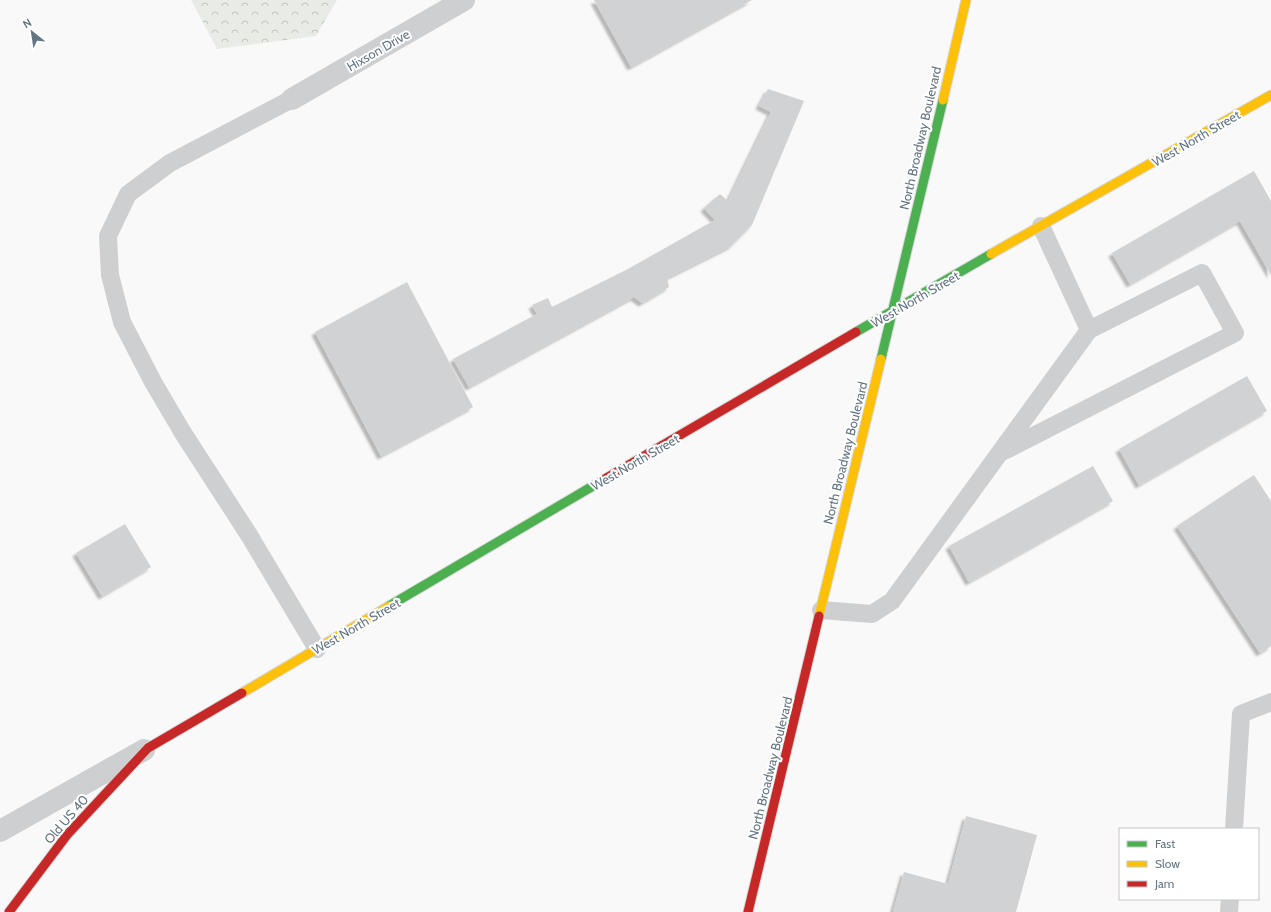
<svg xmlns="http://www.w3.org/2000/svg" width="1271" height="912" font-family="Cabin,sans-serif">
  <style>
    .forest { fill: url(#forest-crowns) }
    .building { fill: #d0d2d3; filter: url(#shadow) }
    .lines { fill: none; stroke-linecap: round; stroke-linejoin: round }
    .fast-casing { stroke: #d5d6d7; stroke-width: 11 }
    .slow-casing { stroke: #d5d6d7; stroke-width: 11 }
    .jam-casing { stroke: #d5d6d7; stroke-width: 11 }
    .lane { stroke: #cecfd0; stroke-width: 18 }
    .street { stroke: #cecfd0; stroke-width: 22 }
    .fast { stroke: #4caf50; stroke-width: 9 }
    .slow { stroke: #ffc107; stroke-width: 9 }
    .jam { stroke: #c62828; stroke-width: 9 }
    .labels { text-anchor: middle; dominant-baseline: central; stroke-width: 4; stroke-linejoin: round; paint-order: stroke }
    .street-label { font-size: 13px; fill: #657683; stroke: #fff }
  </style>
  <defs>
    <pattern id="forest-crowns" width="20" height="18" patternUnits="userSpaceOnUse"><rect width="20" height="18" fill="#e8ebe6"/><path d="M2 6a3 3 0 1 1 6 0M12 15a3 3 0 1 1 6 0" fill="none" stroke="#c0c3c0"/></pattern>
    <filter id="shadow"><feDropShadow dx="-3.5" dy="3.5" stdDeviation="1" flood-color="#0004"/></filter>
  </defs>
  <rect width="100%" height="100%" fill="#f9f9f9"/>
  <polygon class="forest" points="191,0 337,0 316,36 217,49"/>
  <g class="building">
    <polygon points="594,0 752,0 631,67"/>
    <polygon points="768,89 804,101 752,225 731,246 667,278 669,287 642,303 634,297 469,387 453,359 537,314 532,305 548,298 552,307 628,269 715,220 704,208 720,194 728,201 771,112 759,106"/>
    <polygon points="1254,171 1271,201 1271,275 1240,221 1130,284 1112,253"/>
    <polygon points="407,282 473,407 381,456 315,332"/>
    <polygon points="1247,376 1267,411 1139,485 1119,449"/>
    <polygon points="1093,466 1113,501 969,582 949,546"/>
    <polygon points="1254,475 1271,501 1271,646 1260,653 1177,526"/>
    <polygon points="125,524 151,567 102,596 76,553"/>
    <polygon points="966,816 1037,835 1016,912 893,912 904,872 948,884"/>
  </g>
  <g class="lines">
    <defs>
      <g id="fast">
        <polyline points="856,332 991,254"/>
        <polyline points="881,359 943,100"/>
        <polyline points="389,606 598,483"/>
      </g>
      <g id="slow">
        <polyline points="943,100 966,0"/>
        <polyline points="991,254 1271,95"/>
        <polyline points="819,616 881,359"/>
        <polyline points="242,693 389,606"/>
      </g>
      <g id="jam">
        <polyline points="598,483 856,332"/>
        <polyline points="9,912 67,835 148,748 242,693"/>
        <polyline points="748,912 819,616"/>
      </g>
    </defs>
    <use href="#fast" class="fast-casing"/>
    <use href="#slow" class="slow-casing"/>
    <use href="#jam" class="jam-casing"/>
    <g class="lane">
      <polyline points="292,99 170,163 128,194 108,236 110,275 122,322 153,382 183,433 249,535 317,649"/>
      <polyline points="1004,451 1235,333 1202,273 1089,330"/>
      <polyline points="821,610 872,614 892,601 1089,330 1041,226"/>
      <polyline points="1234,829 1241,714 1271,702"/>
      <polyline points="1229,912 1230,899"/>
    </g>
    <g class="street">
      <polyline points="292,99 464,0"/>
      <polyline points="0,831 144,750"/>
    </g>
    <use href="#fast" class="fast"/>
    <use href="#slow" class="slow"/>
    <use href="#jam" class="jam"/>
  </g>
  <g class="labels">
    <g class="street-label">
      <text transform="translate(378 50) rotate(-30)">Hixson Drive</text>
      <text transform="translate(920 138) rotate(-77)">North Broadway Boulevard</text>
      <text transform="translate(1196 138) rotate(-30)">West North Street</text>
      <text transform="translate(915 299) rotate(-30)">West North Street</text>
      <text transform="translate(845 453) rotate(-76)">North Broadway Boulevard</text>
      <text transform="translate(635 462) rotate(-30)">West North Street</text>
      <text transform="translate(356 626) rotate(-30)">West North Street</text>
      <text transform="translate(770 768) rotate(-76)">North Broadway Boulevard</text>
      <text transform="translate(66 819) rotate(-49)">Old US 40</text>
    </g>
  </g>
  <rect x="1119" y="828" width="140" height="72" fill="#ffffff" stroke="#c1c8cd"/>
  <rect x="1127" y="841" width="20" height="6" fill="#4caf50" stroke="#c1c8cd"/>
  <text x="1155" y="848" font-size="12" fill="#657683">Fast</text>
  <rect x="1127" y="861" width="20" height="6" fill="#ffc107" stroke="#c1c8cd"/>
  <text x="1155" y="868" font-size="12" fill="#657683">Slow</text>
  <rect x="1127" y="881" width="20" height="6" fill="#c62828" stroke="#c1c8cd"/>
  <text x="1155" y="888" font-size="12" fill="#657683">Jam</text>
  <g transform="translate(32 32) rotate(330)" stroke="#ffffff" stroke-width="3" paint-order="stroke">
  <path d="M0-3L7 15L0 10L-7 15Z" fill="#657683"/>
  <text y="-6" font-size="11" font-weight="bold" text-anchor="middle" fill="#657683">N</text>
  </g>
</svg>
